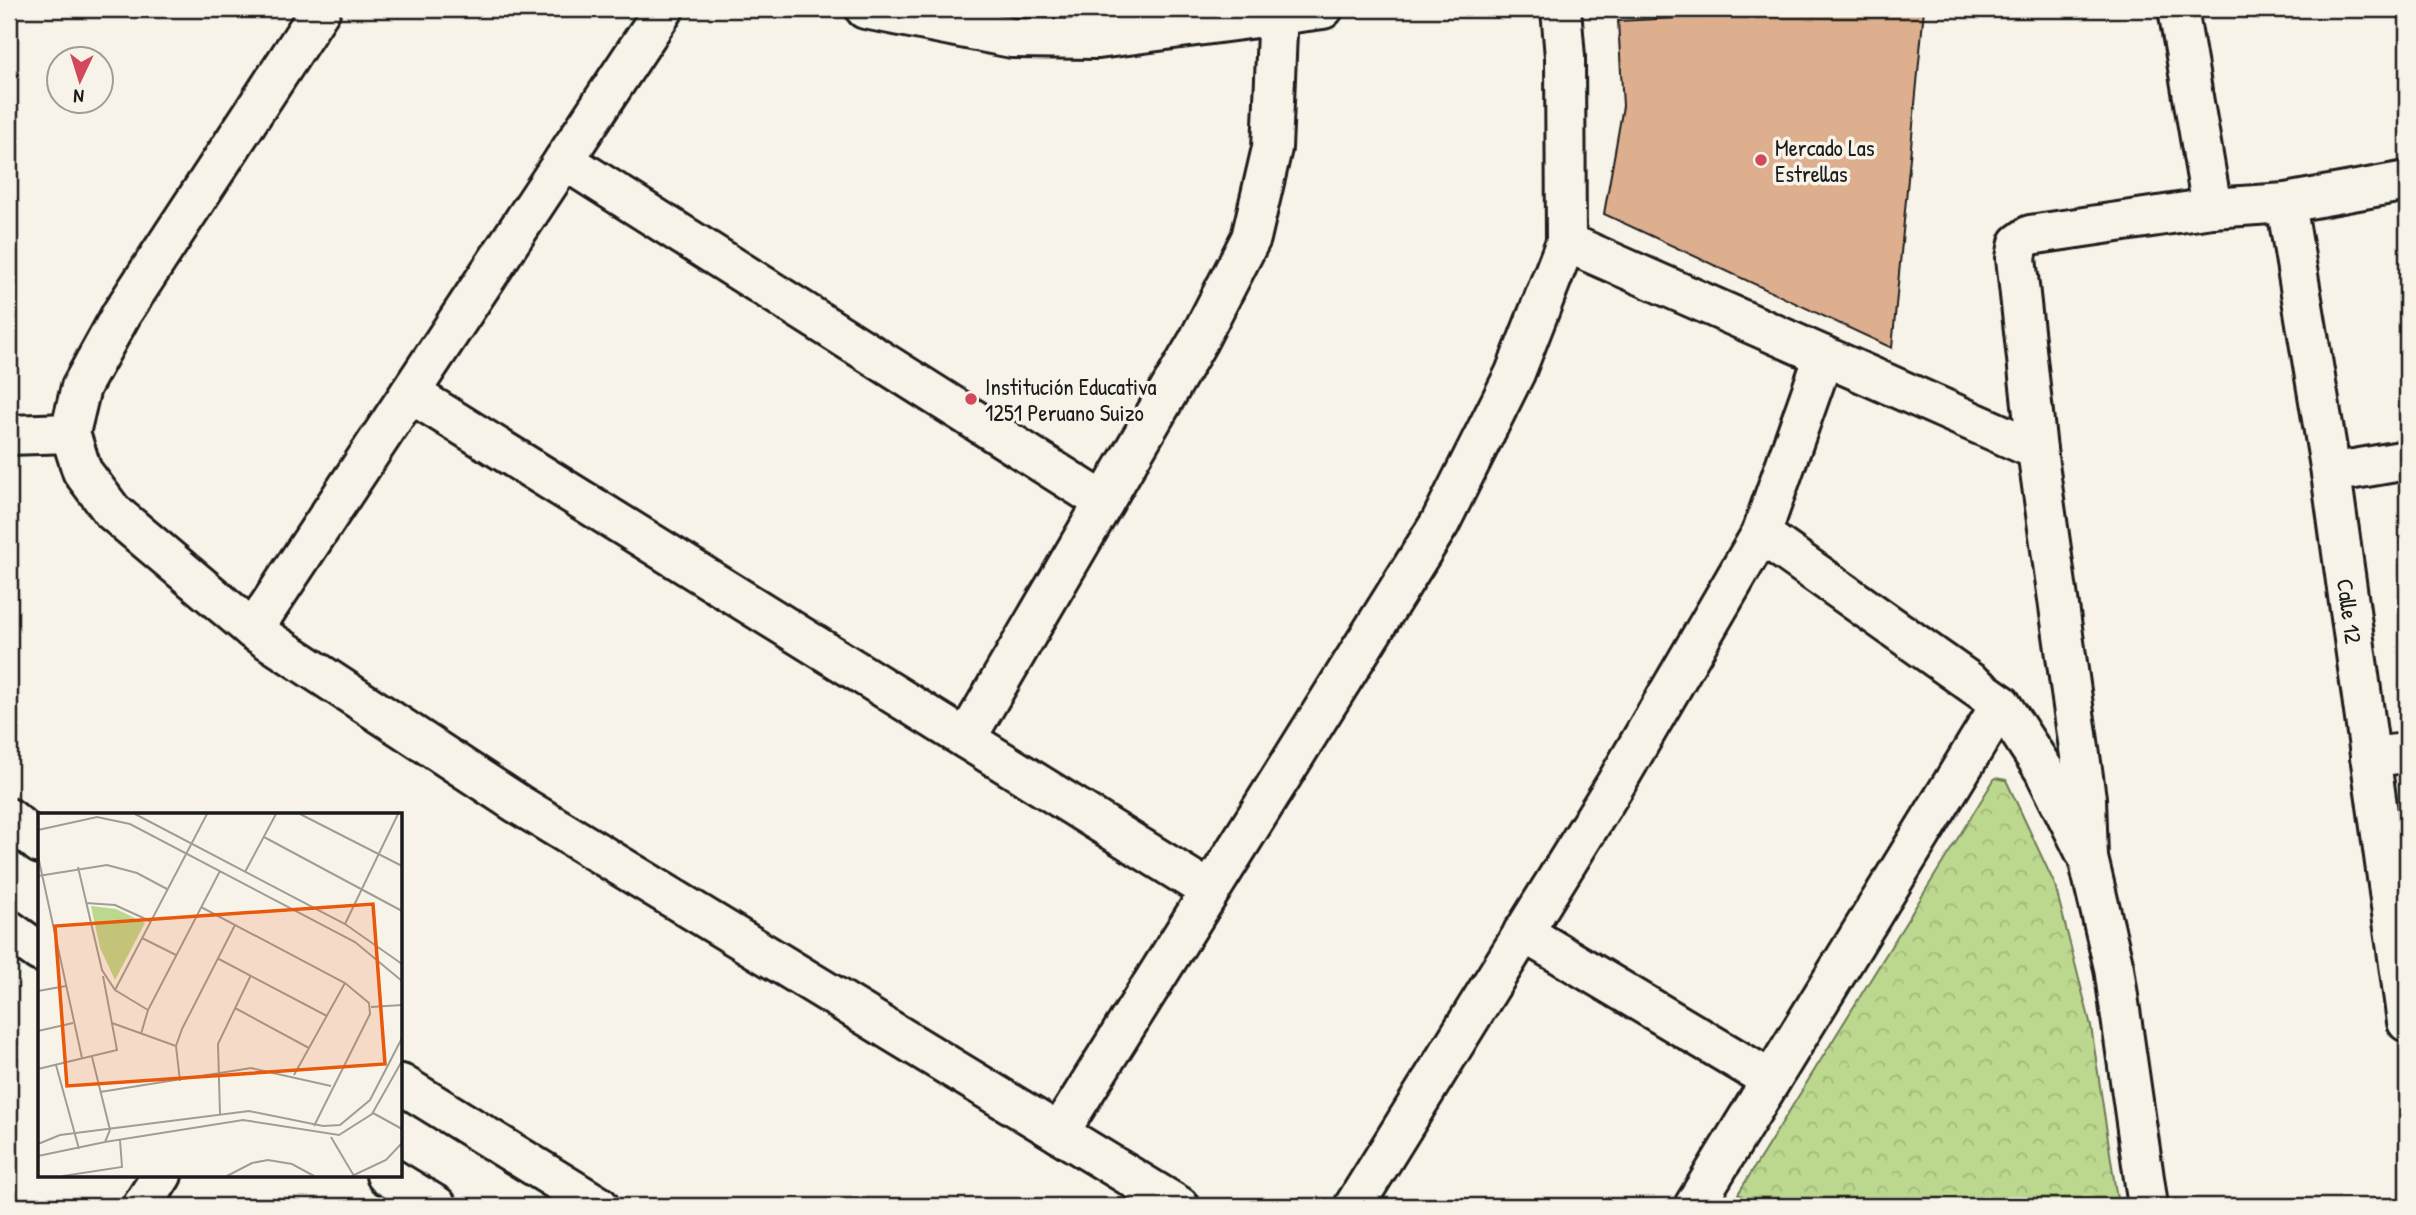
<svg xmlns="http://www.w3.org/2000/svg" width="2416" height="1215" font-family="'Patrick Hand',sans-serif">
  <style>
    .park { fill: url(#park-crowns); stroke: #6c7a55; stroke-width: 2 }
    .building { fill: #deaf8f; stroke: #1c1c1c; stroke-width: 2 }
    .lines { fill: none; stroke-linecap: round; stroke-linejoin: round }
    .street-casing { stroke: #1c1c1c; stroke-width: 44 }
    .street { stroke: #f7f3e8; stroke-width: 38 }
    .poi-dot { fill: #d1495b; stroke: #f7f3e8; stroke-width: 2.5 }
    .labels { text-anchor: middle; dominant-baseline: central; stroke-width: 7; stroke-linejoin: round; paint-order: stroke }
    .poi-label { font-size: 23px; fill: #1c1c1c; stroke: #f7f3e8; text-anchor: start }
    .street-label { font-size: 23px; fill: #1c1c1c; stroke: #f7f3e8 }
    .inset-road { fill: none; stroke: #9f9d96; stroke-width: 2 }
    .view { fill: #e8590c; fill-opacity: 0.15; stroke: #e8590c; stroke-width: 3.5 }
    .inset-edge { fill: none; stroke: #1c1c1c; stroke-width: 3.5 }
  </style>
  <defs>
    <pattern id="park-crowns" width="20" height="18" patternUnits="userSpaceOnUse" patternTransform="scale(1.75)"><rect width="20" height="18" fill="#bcd78e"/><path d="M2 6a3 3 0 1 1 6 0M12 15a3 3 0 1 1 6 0" fill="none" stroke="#a1b87a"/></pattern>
  </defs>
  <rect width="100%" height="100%" fill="#f7f3e8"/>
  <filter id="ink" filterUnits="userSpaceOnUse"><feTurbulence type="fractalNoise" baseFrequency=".0143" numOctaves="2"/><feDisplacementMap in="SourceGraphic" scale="14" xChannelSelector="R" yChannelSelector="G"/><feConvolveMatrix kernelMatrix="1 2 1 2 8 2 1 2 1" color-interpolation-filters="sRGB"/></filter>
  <g filter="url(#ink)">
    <polygon class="park" points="1995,778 2006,780 2055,885 2091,1026 2118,1206 1760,1206 1738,1194"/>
    <polygon class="building" points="1859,9 1924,9 1892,348 1604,214 1623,106 1618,21"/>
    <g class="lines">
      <defs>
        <g id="street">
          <polyline points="321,9 122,313 81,387 70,433 82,471 112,511 253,630 518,804 1179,1206"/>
          <polyline points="865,9 1012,38 1098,39 1323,9"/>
          <polyline points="2178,9 2212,208"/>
          <polyline points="564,160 1104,502"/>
          <path id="s1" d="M2286,203L2331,473L2407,1022"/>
          <polyline points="1566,242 2037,450"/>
          <polyline points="410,393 1210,891"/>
          <polyline points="9,435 70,433"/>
          <polyline points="2331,473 2407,460"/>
          <polyline points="1761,534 2001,704 2044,770 2088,858 2114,968 2148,1206"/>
          <polyline points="253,630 664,9"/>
          <polyline points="966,739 1198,341 1251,238 1272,148 1278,9"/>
          <polyline points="2370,757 2407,753"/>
          <polyline points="9,818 40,844"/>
          <polyline points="2088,858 2086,798 2037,450 2016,258 2019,243 2030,235 2212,208 2286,203 2407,181"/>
          <polyline points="9,930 40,952"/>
          <polyline points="1523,932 1771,1080"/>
          <polyline points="401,1084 599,1206"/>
          <polyline points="1059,1133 1440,523 1515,373 1566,242 1565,57 1561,9"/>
          <polyline points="386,1175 437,1206"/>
          <polyline points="142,1206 162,1175"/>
          <polyline points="1354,1206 1615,785 1761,534 1824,356"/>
          <polyline points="1694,1206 2001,704"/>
        </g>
      </defs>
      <use href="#street" class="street-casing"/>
      <use href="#street" class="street"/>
    </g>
  </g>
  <g class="poi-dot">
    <circle cx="1761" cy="160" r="7"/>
    <circle cx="971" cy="399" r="7"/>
  </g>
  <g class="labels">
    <g class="poi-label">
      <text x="1775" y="147">Mercado Las<tspan x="1775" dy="26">Estrellas</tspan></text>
      <text x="985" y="386">Institución Educativa<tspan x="985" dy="26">1251 Peruano Suizo</tspan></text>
    </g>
    <g class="street-label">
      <text stroke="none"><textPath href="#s1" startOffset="413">Calle 12</textPath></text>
    </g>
  </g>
  <g transform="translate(38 813)">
    <rect width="364" height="364" fill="#f7f3e8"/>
    <path d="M53,93L78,96L107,110L77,167L62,135Z" fill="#bcd78e"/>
    <path class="inset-road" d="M97,1L307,111L364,151M262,1L364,53M0,17L59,4L92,11L317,129L364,168M226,24L364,98M0,43L44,245M40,54L64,157L77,177L110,197M207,59L238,1M0,63L69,52L99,60L129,76M48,90L77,92L112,108M163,94L307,170L331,190L332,201L276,313M307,111L360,1M104,125L138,142M179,145L289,203M77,177L169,1M0,178L28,173M333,194L364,192M197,195L271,235M74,210L138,233M0,218L35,210M103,221L110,197L182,58M54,244L72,317L67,329L205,307L301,322L334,301L364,248M18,252L41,336M0,256L79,237L65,163M256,262L307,170M142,268L138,233L144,216L197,112M62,279L213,255L293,273M335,300L364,316M182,301L180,231L213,162M293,324L316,363M0,331L22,322L211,298L285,313L302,312L332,287L364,225M0,343L67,329M316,362L348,347L364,330M25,363L84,354L82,327M189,363L214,350L230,347L254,351L276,363"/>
    <path class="view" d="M335,91L347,251L29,273L17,113Z"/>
    <rect width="364" height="364" class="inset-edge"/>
  </g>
  <rect width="2416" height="1215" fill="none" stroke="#f7f3e8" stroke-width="35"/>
  <rect x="18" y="18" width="2381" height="1180" fill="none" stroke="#1c1c1c" stroke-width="2.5" filter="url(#ink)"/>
  <g transform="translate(80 80) rotate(184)"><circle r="33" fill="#f7f3e8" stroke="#9f9d96" stroke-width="2"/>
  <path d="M0-5L12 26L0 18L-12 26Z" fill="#d1495b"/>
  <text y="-10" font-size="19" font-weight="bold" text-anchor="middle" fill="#1c1c1c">N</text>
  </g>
</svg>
